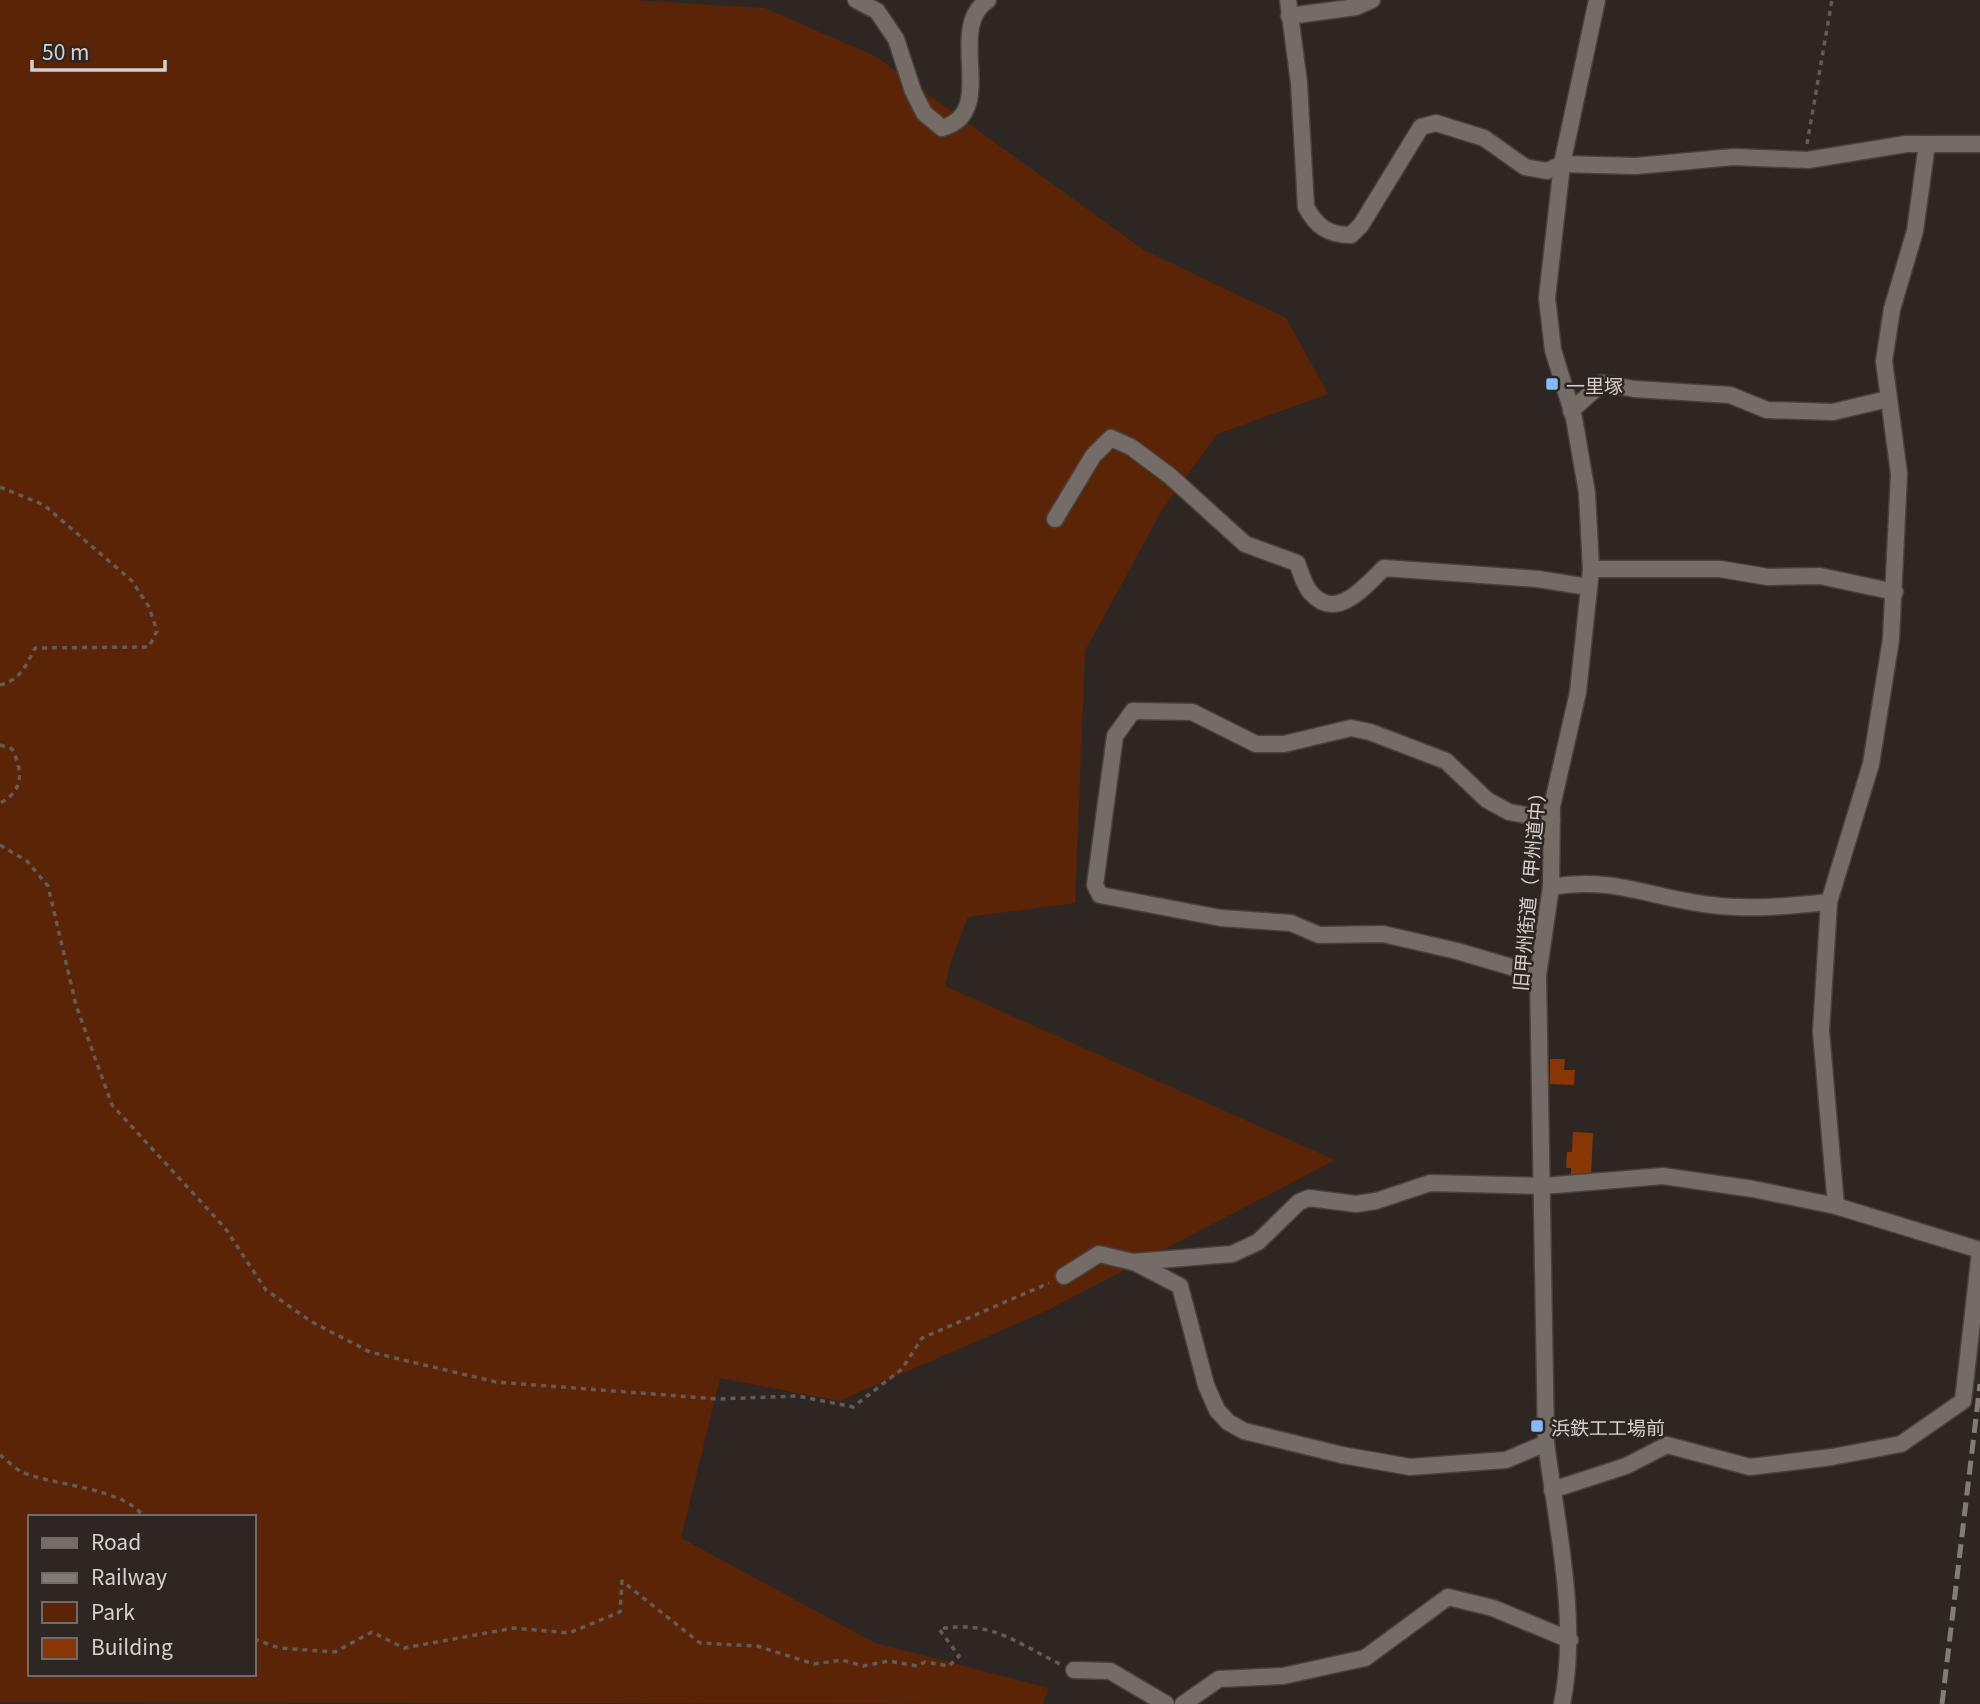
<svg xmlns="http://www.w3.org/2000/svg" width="1980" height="1704" font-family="Georgia,'Noto Sans JP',serif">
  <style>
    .green { fill: #5c2406; fill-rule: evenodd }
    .building { fill: #883606 }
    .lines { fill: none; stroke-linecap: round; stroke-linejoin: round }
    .street-casing { stroke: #48413e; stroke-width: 19 }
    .path { stroke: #625b58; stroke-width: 3.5; stroke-dasharray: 5 5; stroke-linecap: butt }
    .street { stroke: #756b67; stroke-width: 16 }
    .rail { stroke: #827c79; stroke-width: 5; stroke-dasharray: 14 7; stroke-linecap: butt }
    .poi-dot { fill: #86bbfb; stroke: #2e2623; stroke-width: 2.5 }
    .labels { text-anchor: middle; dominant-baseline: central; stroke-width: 5; stroke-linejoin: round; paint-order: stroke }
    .poi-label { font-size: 19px; fill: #d6d1ce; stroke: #2e2623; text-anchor: start }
    .street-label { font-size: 19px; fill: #d6d1ce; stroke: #2e2623 }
  </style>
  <rect width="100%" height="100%" fill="#2e2623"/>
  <path class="green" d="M0,0H632L765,8L875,56L1144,250L1286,318L1328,394L1217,434L1162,510L1085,651L1075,903L968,917L952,958L945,986L1335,1160L1046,1311L839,1401L720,1378L681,1538L875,1643L1049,1688L1043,1704L0,1702ZM30,1517H254V1674H30Z"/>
  <g class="building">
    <polygon points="1550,1059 1565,1059 1564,1070 1575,1070 1574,1085 1550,1084"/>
    <polygon points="1573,1132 1593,1133 1591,1176 1571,1175 1571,1168 1566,1168 1567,1152 1572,1152"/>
  </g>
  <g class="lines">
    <defs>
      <g id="street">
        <path d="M856,0L877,11L896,39L913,91L924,113L942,128C1000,112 944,29 988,0"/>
        <path d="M1288,0L1299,83L1306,207C1316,226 1328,235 1351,235L1361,225L1421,127L1436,123L1484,138L1525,167L1547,171L1562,164L1636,166L1733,157L1808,160L1906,144H1980"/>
        <polyline points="1289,16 1356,7 1372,0"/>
        <polyline points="1571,411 1602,383 1634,389 1730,395 1767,410 1833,412 1888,399"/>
        <path d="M1055,519L1093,456L1111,438L1131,447L1170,476L1245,544L1297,563C1301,572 1304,586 1311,593C1337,622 1365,586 1384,568L1538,579L1588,587"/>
        <polyline points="1591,569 1720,569 1768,577 1820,576 1895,592"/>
        <path d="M1551,887C1614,876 1651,898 1711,905C1750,910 1789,906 1829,902"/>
        <polyline points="1538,975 1457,951 1383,934 1319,935 1291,923 1221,918 1100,895 1095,885 1115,736 1133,711 1192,712 1256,744 1284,744 1351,728 1370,732 1446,761 1487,800 1509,812 1552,820"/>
        <polyline points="1836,1206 1821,1031 1829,902 1871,764 1891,639 1899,474 1884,361 1892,309 1915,231 1927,144"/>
        <polyline points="1134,1262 1180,1286 1206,1385 1217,1410 1228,1422 1244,1431 1342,1455 1410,1467 1506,1460 1546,1443"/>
        <polyline points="1064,1276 1099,1254 1133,1262 1232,1254 1258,1242 1299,1202 1309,1198 1356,1204 1376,1201 1430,1183 1543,1186 1663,1176 1753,1189 1836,1206 1980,1250"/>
        <polyline points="1552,1490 1626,1466 1667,1445 1750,1467 1832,1457 1901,1444 1963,1401 1980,1252"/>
        <polyline points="1074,1670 1110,1671 1166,1704"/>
        <polyline points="1183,1704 1219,1679 1283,1676 1365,1658 1448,1597 1493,1608 1570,1640"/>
        <path d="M1562,1704C1579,1622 1557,1526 1546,1443L1538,975L1551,887L1552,806L1578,692L1591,569L1587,493L1574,418L1553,350L1547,298L1562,164L1597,0"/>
      </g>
    </defs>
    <use href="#street" class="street-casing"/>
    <g class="path">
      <polyline points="1807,144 1832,0"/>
      <path d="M0,487L44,505L132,581L149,607L157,631L149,647L35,648C26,666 20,680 0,685"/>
      <path d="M0,745L12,749C23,771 24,791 0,803"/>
      <polyline points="0,845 27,861 48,886 76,1005 112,1105 225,1228 266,1290 312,1322 370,1352 496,1382 718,1399 798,1396 853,1407 902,1369 922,1338 1049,1283"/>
      <path d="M0,1455C7,1460 14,1468 22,1472C53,1486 123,1487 144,1517"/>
      <path d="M254,1639L279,1648L335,1652L372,1632L404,1648L514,1628L569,1633L620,1612L622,1581L700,1643L757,1646L814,1664L842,1660L863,1666L889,1661L917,1666L925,1662L949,1666L959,1656L939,1629C991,1620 1015,1642 1060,1664"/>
    </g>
    <use href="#street" class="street"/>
    <polyline class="rail" points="1942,1704 1980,1384"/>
  </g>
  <g class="poi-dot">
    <rect x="1545" y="377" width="14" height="14" rx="3.5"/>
    <rect x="1530" y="1419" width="14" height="14" rx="3.5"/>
  </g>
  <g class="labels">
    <g class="poi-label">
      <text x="1566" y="384">一里塚</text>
      <text x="1551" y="1426">浜鉄工工場前</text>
    </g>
    <g class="street-label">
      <text transform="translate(1528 887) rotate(-85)">旧甲州街道（甲州道中）</text>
    </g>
  </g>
  <rect x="28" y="1515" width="228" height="161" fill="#2e2623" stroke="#716a67" stroke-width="2"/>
  <rect x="42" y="1538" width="35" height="10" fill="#756b67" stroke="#716a67" stroke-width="2"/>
  <text x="91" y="1550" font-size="21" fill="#d6d1ce">Road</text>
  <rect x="42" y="1573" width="35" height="10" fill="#827c79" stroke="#716a67" stroke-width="2"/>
  <text x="91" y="1585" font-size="21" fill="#d6d1ce">Railway</text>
  <rect x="42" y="1602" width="35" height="21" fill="#5c2406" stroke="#716a67" stroke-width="2"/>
  <text x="91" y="1620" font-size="21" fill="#d6d1ce">Park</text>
  <rect x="42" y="1638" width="35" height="21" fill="#883606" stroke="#716a67" stroke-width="2"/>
  <text x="91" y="1655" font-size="21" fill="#d6d1ce">Building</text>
  <path d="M32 60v10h133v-10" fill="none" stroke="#d6d1ce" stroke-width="3.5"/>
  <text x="42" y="60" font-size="21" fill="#d6d1ce" stroke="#2e2623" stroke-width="5" paint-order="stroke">50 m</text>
</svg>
